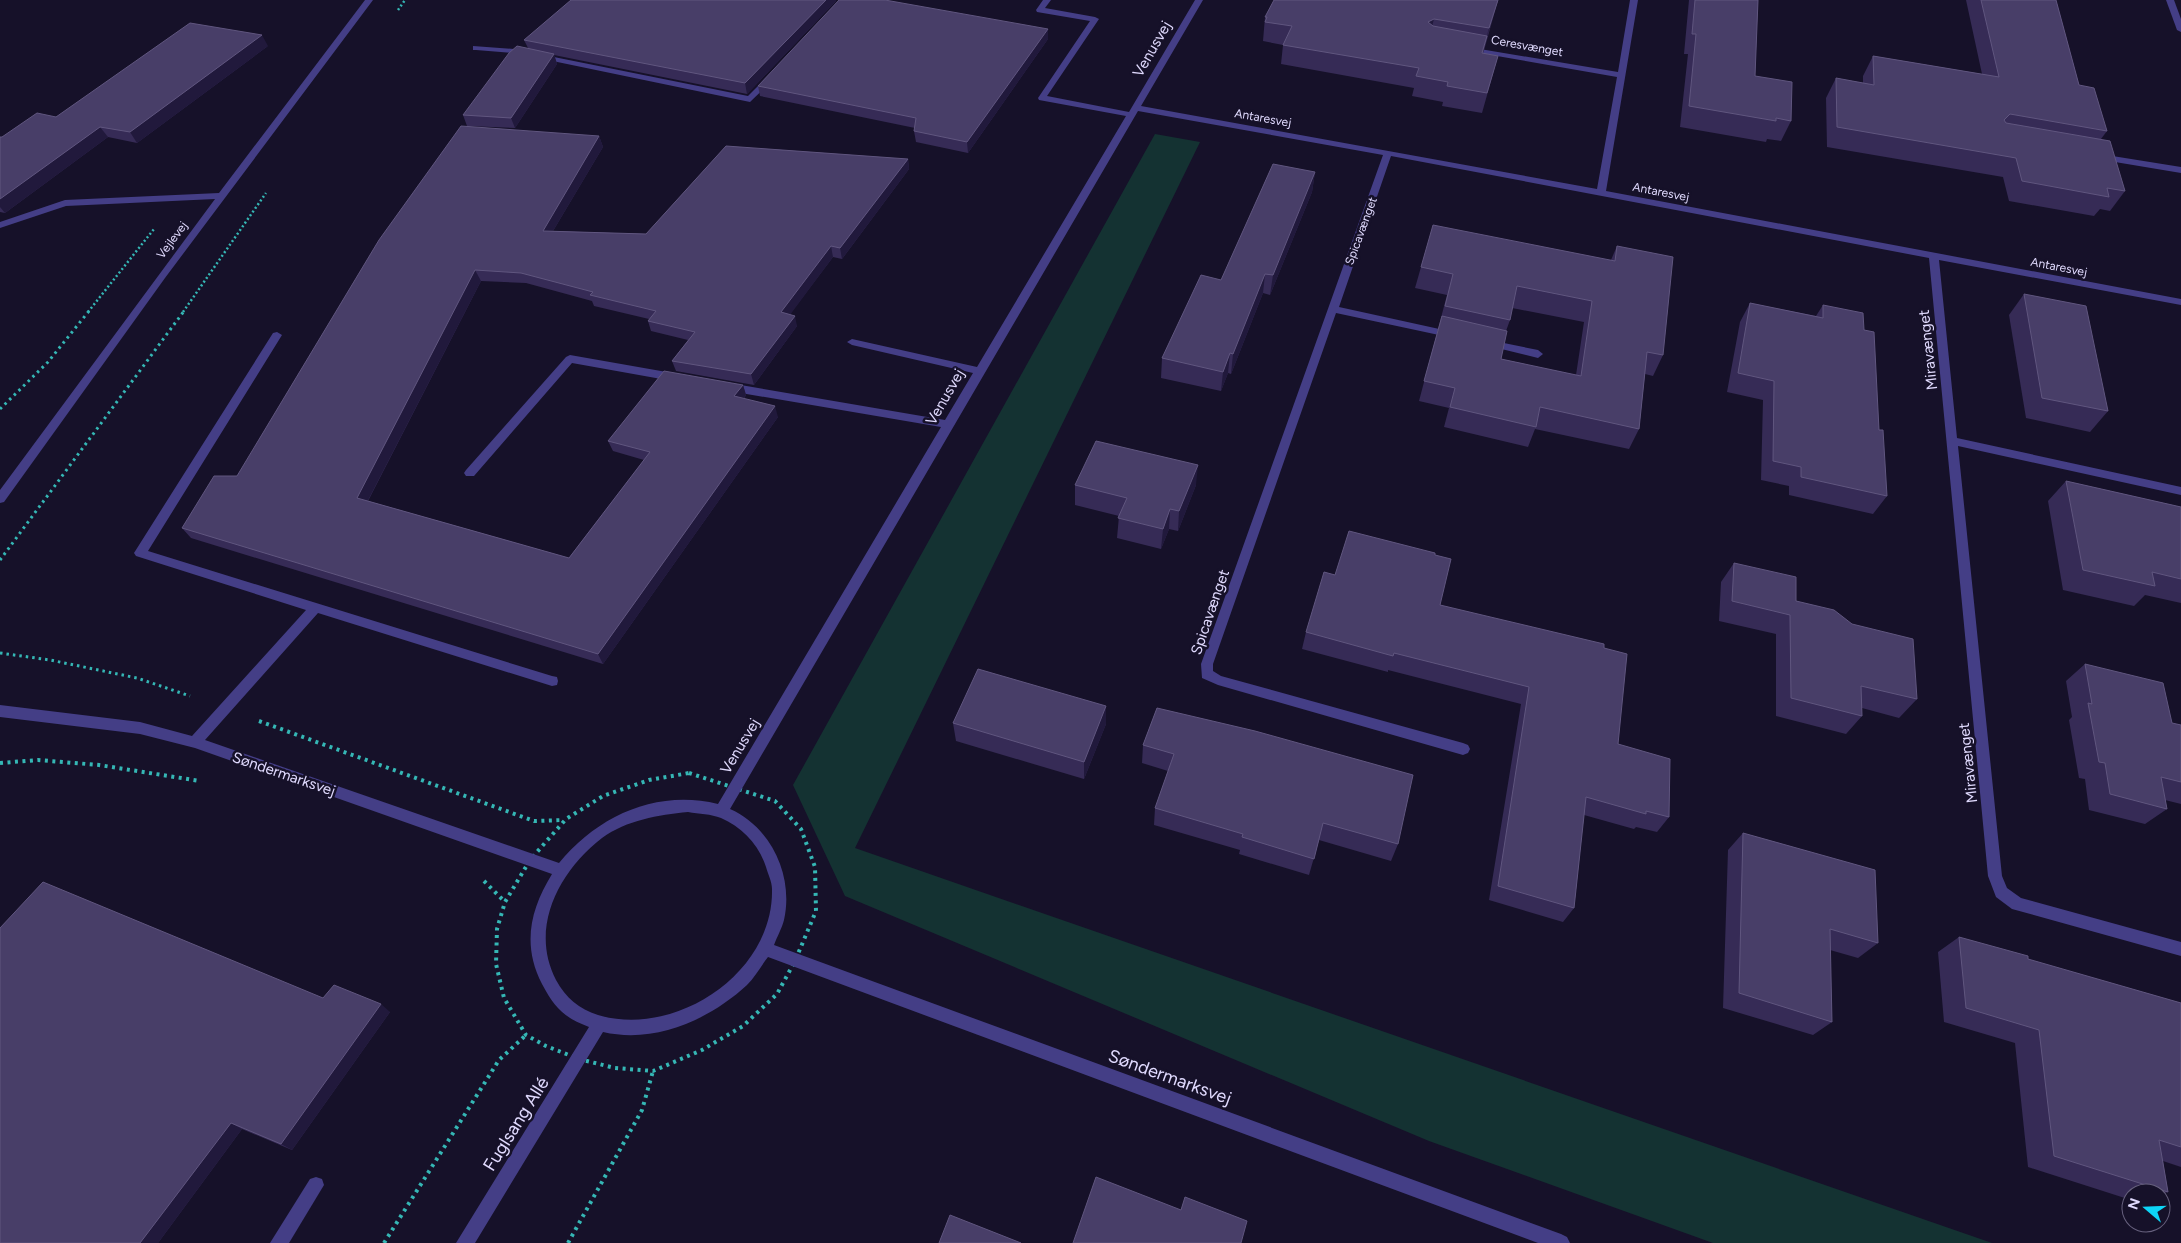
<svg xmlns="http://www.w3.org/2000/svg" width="2181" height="1243" font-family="Figtree,sans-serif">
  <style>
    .green { fill: #143232 }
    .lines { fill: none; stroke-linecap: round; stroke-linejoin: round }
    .path-far2 { stroke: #35b7b5; stroke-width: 2.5; stroke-dasharray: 2 2.5; stroke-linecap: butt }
    .path-far1 { stroke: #35b7b5; stroke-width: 3; stroke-dasharray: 2.5 4; stroke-linecap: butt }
    .path { stroke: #35b7b5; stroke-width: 4; stroke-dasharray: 3 4.5; stroke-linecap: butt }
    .minor { fill: #443e86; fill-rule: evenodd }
    .wall { fill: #362b56; fill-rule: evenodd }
    .shaded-wall { fill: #21193c }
    .building { fill: #483e68; stroke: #60567f }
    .labels { text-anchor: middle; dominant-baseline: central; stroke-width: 5; stroke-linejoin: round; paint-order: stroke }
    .far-street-label { font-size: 12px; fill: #e0dafe; stroke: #161129 }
    .street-label { font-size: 15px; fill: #e0dafe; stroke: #161129 }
    .near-street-label { font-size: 18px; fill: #e0dafe; stroke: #161129 }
  </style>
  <rect width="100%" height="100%" fill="#161129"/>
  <polygon class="green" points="1155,134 1200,142 855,848 1992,1243 1713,1243 1429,1141 845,896 793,785"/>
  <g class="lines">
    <g class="path-far2">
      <polyline points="398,10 405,0"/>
      <polyline points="88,312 154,229"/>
      <polyline points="183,312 266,193"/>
    </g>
    <g class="path-far1">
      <polyline points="0,409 48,362 89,311"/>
      <polyline points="0,560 184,311"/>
      <polyline points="0,653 50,660 137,678 190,696"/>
    </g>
    <g class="path">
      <polyline points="259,721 534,821 563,820"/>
      <polyline points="0,763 38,760 99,765 200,781"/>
      <polygon points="689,773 775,801 801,829 815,867 816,911 795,961 777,994 743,1026 702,1050 653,1071 615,1068 579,1059 546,1046 526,1035 504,998 496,964 497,929 505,902 530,860 566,819 603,796 649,780"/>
      <polyline points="484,881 505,902"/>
      <polyline points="384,1243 499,1060 526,1035"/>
      <polyline points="568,1243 642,1110 653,1071"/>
    </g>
    <g class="minor">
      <polygon points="365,0 373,0 165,278 4,502 0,503 0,490 215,199 66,206 0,228 0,222 65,200 219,193"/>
      <path d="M1043,0H1051L1045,8L1095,17L1099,19L1047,96L1129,112L1195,0H1203L1141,106L1597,189L1617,77L1468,51L1464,49L1468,47L1618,72L1630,0H1638L1606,191L2181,299V305L1939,260L1957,438L2181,487V495L1958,446L2002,876L2007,888L2021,898L2181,942V956L2012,909L1996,897L1988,876L1929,258L1391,156L1339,307L1453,332L1458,335L1453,338L1336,313L1213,664V671L1221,676L1463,743L1468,745L1470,749L1468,753L1463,755L1218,685L1202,678L1201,664L1383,155L1138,111L730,809C771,827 794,876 784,920C782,928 777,937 774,945L1561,1234L1567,1237L1570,1243H1538L768,957C761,966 755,977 747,985C709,1020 655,1044 603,1032L475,1243H456L589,1027C563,1017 555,1008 542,984C522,945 530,910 552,874L195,748L140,734L0,717V705L140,722L192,736L306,610L136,556L134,553L273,333L277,332L282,335L148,551L552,676L557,677L558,681L557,685L552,686L318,613L205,740L559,863C598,816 656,789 718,804L941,427L729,391L724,387L729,383L945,420L973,373L852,345L847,342L852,339L977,367L1126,116L1039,100L1038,98L1090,21L1037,12L1036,10ZM688,812C699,814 711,814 721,818C742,827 759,845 766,867C768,874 772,882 772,889C774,973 676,1038 598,1015C579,1009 566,998 556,980C529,928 559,871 602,838C627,820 658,815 688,812Z"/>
      <polygon points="2166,0 2174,0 2181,19 2181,32 2177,30"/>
      <polygon points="473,46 514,49 748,96 767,77 774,79 750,102 514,53 476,50 473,50"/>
      <polygon points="2100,154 2181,167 2181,173 2097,159 2097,155"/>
      <polygon points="1489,340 1538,350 1543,354 1538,358 1485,345 1484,343"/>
      <polygon points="570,355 678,374 683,378 678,382 572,363 474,476 466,476 464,473 466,470 566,357"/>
      <polygon points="316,1177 322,1179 324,1185 289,1243 270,1243 310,1179"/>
    </g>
  </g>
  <g class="wall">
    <polygon points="1498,0 1483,54 1498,56 1482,113 1442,106 1443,102 1412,96 1414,88 1281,64 1283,45 1263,41 1265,17"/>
    <polygon points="1689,0 1758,0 1755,76 1791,121 1781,141 1767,139 1766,142 1680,127 1688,54 1684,54"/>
    <polygon points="1966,0 2056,0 2079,85 2107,131 2101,139 2125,191 2110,211 2100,209 2094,216 2009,201 2003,177 1827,147 1826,98 1836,78 1863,83 1863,76 1873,56 1982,74"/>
    <polygon points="836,1 747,94 554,55 557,64 515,128 467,126 463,115 528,48 524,40"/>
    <polygon points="1048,39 968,153 916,142 914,131 915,128 760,96 758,86"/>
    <polygon points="268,46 137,143 108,137 5,213 0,212 0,137 2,137 56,117"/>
    <polygon points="599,136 603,147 553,231 646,234 908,159 909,169 842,259 833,257 790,314 797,326 754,385 676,371 672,361 688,340 651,331 648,321 649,319 594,306 592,301 526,283 481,281 368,501 569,558 644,460 613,451 608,441 743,385 746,395 744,399 778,417 603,664 191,538 182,528"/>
    <polygon points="1315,172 1312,192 1270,295 1263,293 1231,374 1228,373 1221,391 1161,378 1162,358 1221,280"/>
    <path d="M1617,246L1663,355L1653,376L1645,374L1639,429L1629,449L1535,429L1528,447L1444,427L1449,408L1419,401L1447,295L1415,288L1421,267L1611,260ZM1512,308L1584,322L1576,375L1501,359L1506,331L1510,320Z"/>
    <polygon points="2024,294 2108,411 2090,432 2026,418 2009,315"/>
    <polygon points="1750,303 1816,316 1823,305 1864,330 1879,430 1887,496 1873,514 1789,495 1789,486 1761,480 1763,400 1727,392 1740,322"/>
    <polygon points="2066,481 2181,507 2181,603 2145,595 2134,606 2063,590 2048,501"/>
    <polygon points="1075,485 1196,485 1178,531 1169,529 1161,549 1117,538 1119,516 1075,505"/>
    <polygon points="1435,555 1440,605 1604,648 1618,744 1669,817 1657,832 1636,827 1634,829 1584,815 1574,908 1563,922 1489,900 1521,704 1388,670 1388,672 1302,649 1306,632 1335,575"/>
    <polygon points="1734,563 1796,601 1917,699 1899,718 1862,708 1862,716 1846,734 1776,716 1776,634 1719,621 1721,582"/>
    <polygon points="2085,664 2172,723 2181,725 2181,804 2165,800 2167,809 2145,824 2089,810 2085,779 2079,778 2069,720 2072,717 2066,681"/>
    <polygon points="1106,706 1106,724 1084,779 956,741 953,723"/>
    <polygon points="1157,708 1398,844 1391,861 1319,840 1309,875 1239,854 1240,850 1154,825 1155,808 1168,771 1142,763 1143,745"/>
    <polygon points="1743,833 1878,943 1858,958 1830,950 1832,1022 1813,1035 1723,1008 1728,850"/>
    <polygon points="1959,937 2028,959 2181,1003 2181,1167 2163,1161 2168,1192 2161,1194 2161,1193 2131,1193 2131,1200 2028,1167 2015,1043 1944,1022 1938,952"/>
    <polygon points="323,998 390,1012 292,1150 242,1129 158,1243 0,1243"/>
  </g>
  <g class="shaded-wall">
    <polygon points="826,0 836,0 836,1 747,94 745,83"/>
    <polygon points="1498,0 1484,47 1489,28"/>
    <polygon points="1434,19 1429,38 1428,22"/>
    <polygon points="1048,29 1048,39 968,153 967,142"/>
    <polygon points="262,35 268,46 137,143 130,132"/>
    <polygon points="554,54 557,64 515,128 511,118"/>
    <polygon points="100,127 108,137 5,213 0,207 0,199"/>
    <polygon points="599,136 603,147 547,241 543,231"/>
    <polygon points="908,159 909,169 842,259 840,248"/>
    <polygon points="1315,172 1312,192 1270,295 1273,275"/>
    <polygon points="831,246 833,257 784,323 781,312"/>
    <polygon points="475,270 481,281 364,508 357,498"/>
    <polygon points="1265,274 1263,293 1231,374 1233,354"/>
    <polygon points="795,316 797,326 754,385 751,374"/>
    <polygon points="1230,353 1228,373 1221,391 1223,372"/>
    <polygon points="743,385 746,395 738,407 734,396"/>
    <polygon points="775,406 778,417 603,664 598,654"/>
    <polygon points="1198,465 1196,485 1178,531 1179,511"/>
    <polygon points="1170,509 1169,529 1161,549 1163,529"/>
    <polygon points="1106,706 1106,724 1084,779 1084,762"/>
    <polygon points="381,1004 390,1012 292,1150 281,1144"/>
    <polygon points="231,1123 242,1129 158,1243 140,1243"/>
  </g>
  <g class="building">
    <polygon points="571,0 826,0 745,83 524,40"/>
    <polygon points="839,0 885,0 1048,29 967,142 914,131 916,118 758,86"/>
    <polygon points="1274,0 1498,0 1489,28 1434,19 1428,22 1433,26 1487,36 1482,53 1498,56 1487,93 1447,86 1448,82 1416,76 1419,68 1283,45 1292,26 1265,22 1267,17 1265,17"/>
    <polygon points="1695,0 1758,0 1755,76 1792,82 1791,121 1776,118 1776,121 1689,106 1696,34 1692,34"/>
    <polygon points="1981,0 2056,0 2079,85 2094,88 2107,131 2010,114 2004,120 2006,123 2110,141 2125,191 2107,188 2109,197 2022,181 2016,158 1837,127 1836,78 1874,85 1873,56 1999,77"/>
    <polygon points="190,23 262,35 130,132 100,127 0,199 0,137 2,137 37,113 56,117"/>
    <polygon points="517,46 554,54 511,118 463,115 509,53"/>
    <polygon points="461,126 599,136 543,231 646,234 726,146 908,159 840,248 831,246 781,312 795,316 751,374 672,361 695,332 648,321 656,311 590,295 593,292 521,273 475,270 357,498 569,558 650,452 608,441 664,371 743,385 734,396 775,406 598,654 182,528 214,476 237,476 379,240"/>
    <polygon points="1273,164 1315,172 1273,275 1265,274 1233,354 1230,353 1223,372 1162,358 1201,275 1221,280"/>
    <polygon points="1433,225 1615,261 1617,246 1673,257 1663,355 1647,352 1639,429 1540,407 1536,427 1450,407 1455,388 1424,381 1442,316 1507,331 1501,359 1581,376 1592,301 1517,286 1510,320 1445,306 1453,274 1421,267"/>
    <polygon points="2024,294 2086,306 2108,411 2042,398"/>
    <polygon points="1750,303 1823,318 1823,305 1863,313 1864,330 1874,332 1879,430 1883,430 1887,496 1801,477 1801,467 1773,461 1774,381 1738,373"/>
    <polygon points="1096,441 1198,465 1179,511 1170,509 1163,529 1118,518 1127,498 1075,485"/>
    <polygon points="2066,481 2181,507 2181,579 2152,572 2155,586 2083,570"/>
    <polygon points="1349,531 1435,553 1435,555 1451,559 1440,605 1604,644 1604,648 1627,654 1618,744 1670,759 1669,817 1646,811 1646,814 1586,797 1574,908 1498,886 1529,687 1394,653 1393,656 1306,632 1324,572 1335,575"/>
    <polygon points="1734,563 1796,577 1796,601 1834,610 1852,624 1913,639 1917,699 1861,686 1862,716 1791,698 1790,615 1732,601"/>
    <polygon points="2085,664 2163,683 2172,723 2181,725 2181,782 2161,777 2167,809 2110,794 2105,763 2099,762 2088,703 2092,704"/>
    <polygon points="978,669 1106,706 1084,762 953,723"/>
    <polygon points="1157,708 1255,731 1413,775 1398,844 1323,823 1314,859 1242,837 1243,834 1155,808 1174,754 1143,745"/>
    <polygon points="1743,833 1875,870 1878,943 1830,929 1832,1022 1739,993"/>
    <polygon points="43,882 323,998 334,985 381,1004 281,1144 231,1123 140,1243 0,1243 0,928"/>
    <polygon points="1959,937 2028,956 2028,959 2181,1003 2181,1147 2159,1140 2168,1192 2054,1156 2039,1030 1966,1008"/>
    <polygon points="1096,1177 1181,1210 1185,1197 1247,1221 1241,1243 1073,1243"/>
    <polygon points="950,1215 1021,1243 939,1243"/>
  </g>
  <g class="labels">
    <g class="far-street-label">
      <text transform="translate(1527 46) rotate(10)">Ceresvænget</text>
      <text transform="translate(1263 118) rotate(10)">Antaresvej</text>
      <text transform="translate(1661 192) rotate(11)">Antaresvej</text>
      <text transform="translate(1361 231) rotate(-70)">Spicavænget</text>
      <text transform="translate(172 240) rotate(-53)">Vejlevej</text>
      <text transform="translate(2059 267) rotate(11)">Antaresvej</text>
    </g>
    <g class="street-label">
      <text transform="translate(1152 49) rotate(-60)">Venusvej</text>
      <text transform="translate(1928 350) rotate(-96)">Miravænget</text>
      <text transform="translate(945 397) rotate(-60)">Venusvej</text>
      <text transform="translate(1210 612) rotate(-71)">Spicavænget</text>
      <text transform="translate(740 746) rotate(-59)">Venusvej</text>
      <text transform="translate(1968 763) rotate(-96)">Miravænget</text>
      <text transform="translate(284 774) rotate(19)">Søndermarksvej</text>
    </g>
    <g class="near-street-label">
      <text transform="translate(1170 1077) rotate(20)">Søndermarksvej</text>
      <text transform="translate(516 1124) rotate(-58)">Fuglsang Allé</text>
    </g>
  </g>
  <g transform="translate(2146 1208) rotate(289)"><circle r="24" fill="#161129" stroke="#67617e"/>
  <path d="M0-4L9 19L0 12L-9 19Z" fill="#0dd5f7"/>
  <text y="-8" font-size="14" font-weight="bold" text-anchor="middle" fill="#e0dafe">N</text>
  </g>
</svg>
